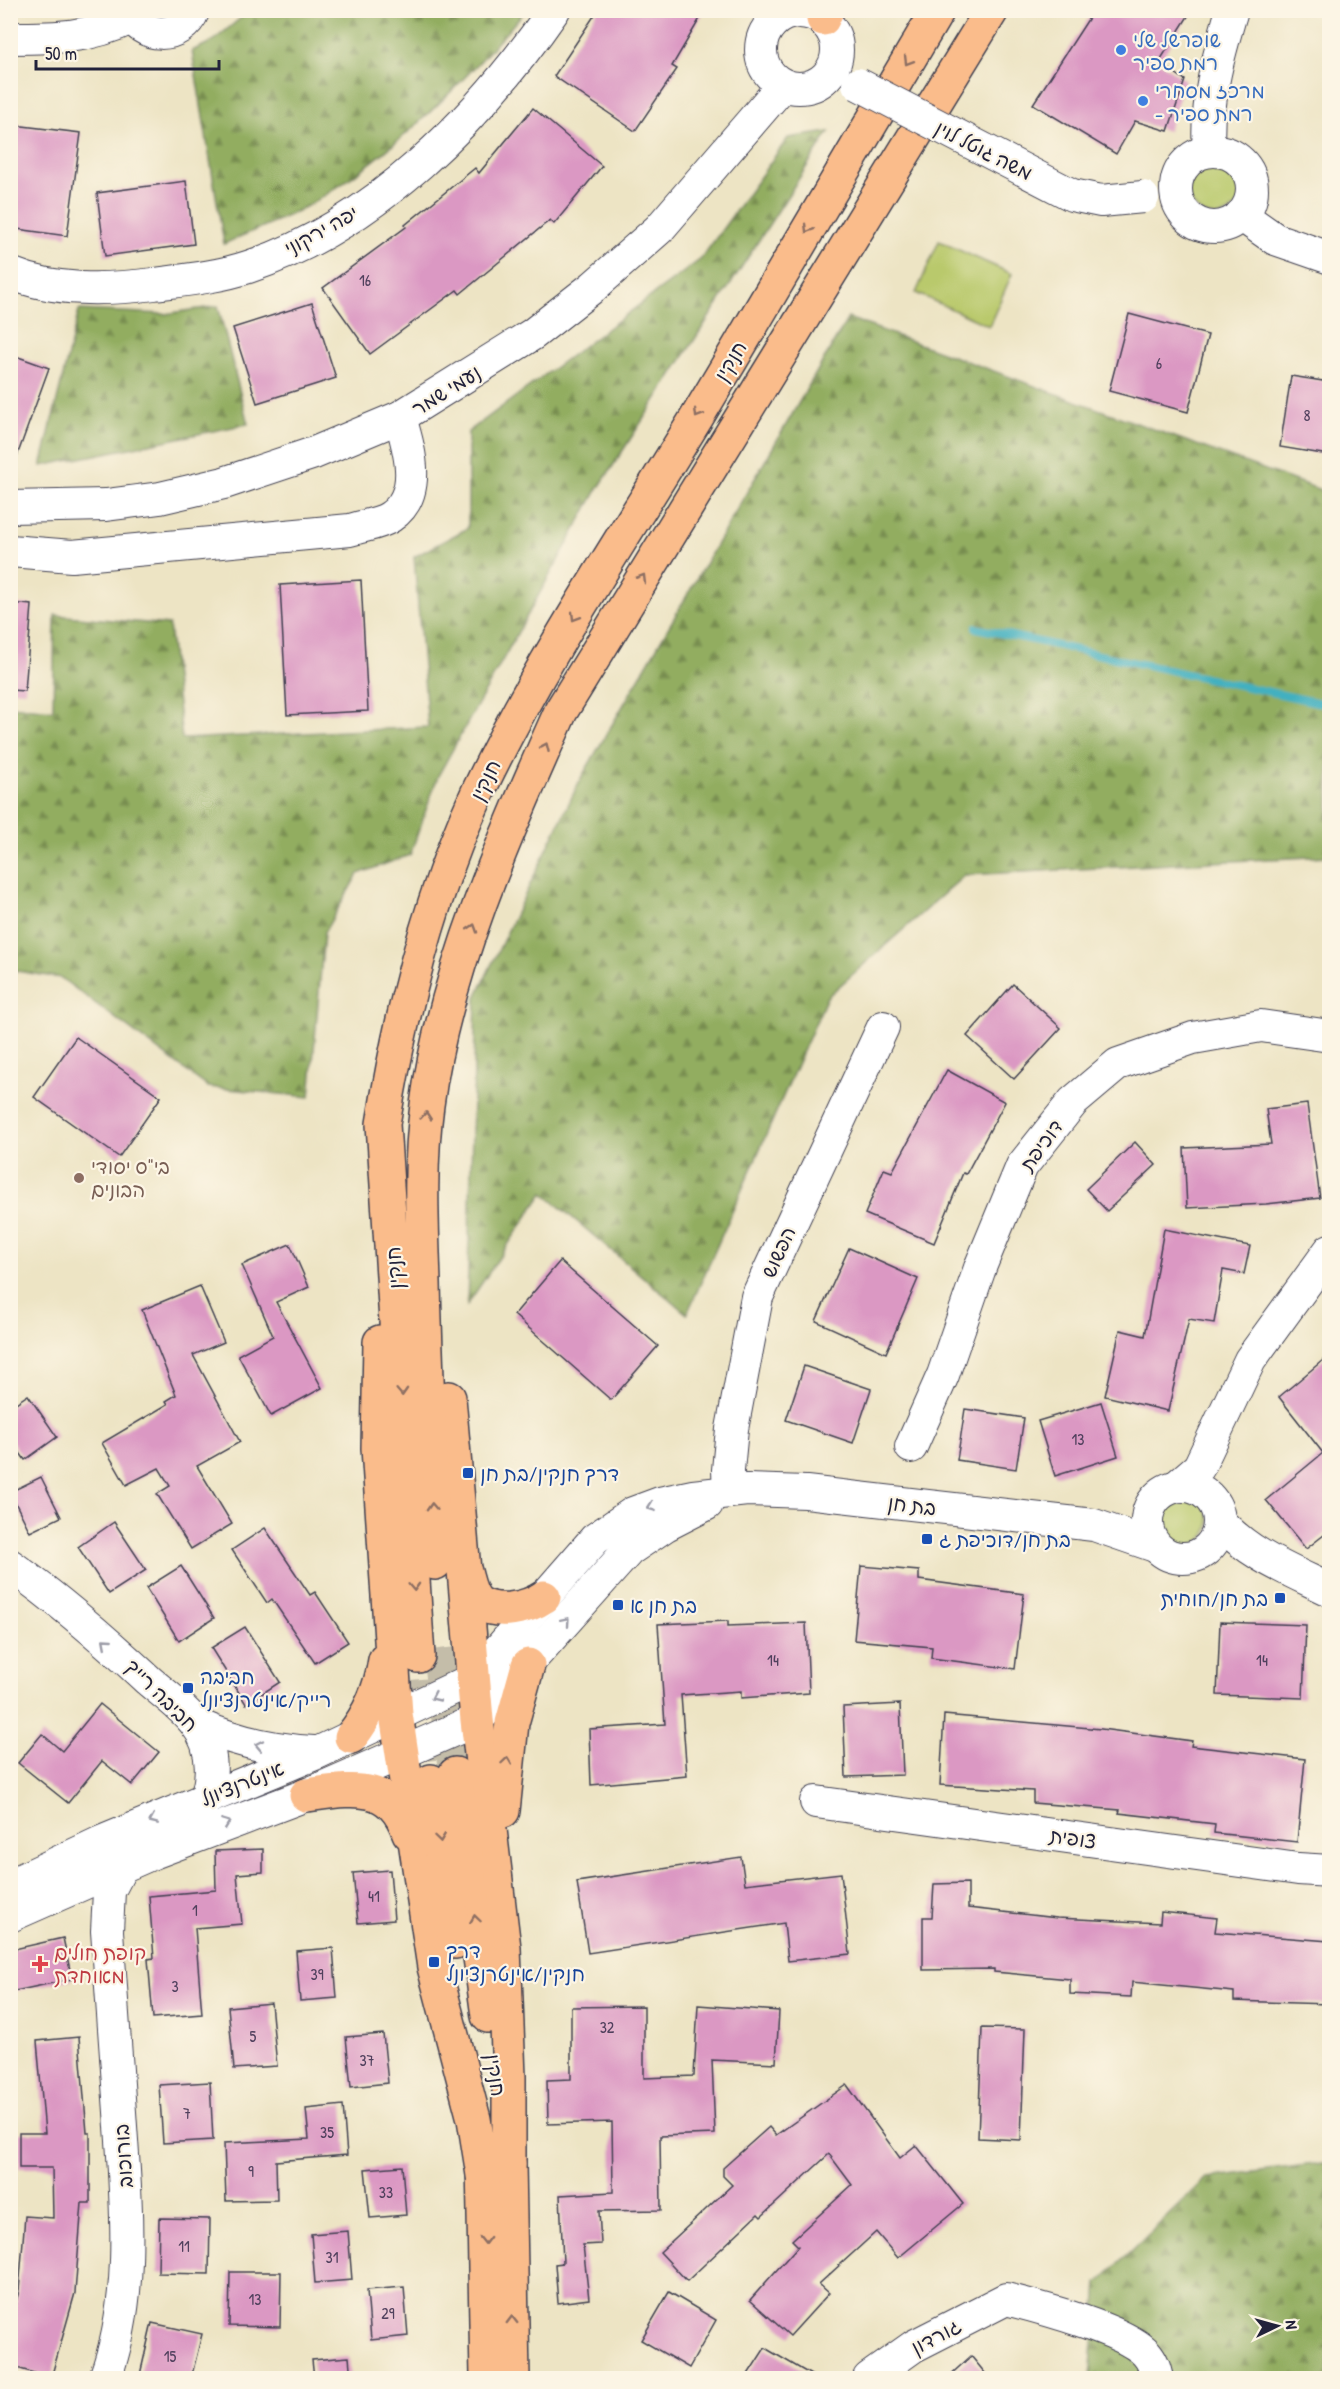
<svg xmlns="http://www.w3.org/2000/svg" width="1340" height="2389" font-family="'Patrick Hand','Playpen Sans Hebrew',sans-serif">
  <style>
    .grass { fill: #b9c96c; stroke: #6e7654; stroke-width: 1.5 }
    .forest { fill: url(#forest-firs); stroke: #5a684e; stroke-width: 1.5 }
    .lines { fill: none; stroke-linecap: round; stroke-linejoin: round }
    .stream { stroke: #43b0c0; stroke-width: 8 }
    .building { fill: #db98c3 }
    .major-tunnel { stroke: #c4bda9; stroke-width: 33; stroke-dasharray: 33 16; stroke-linecap: butt }
    .minor-casing { stroke: #403f50; stroke-width: 34 }
    .major-casing { stroke: #403f50; stroke-width: 36 }
    .minor { stroke: #fff; stroke-width: 32 }
    .major { stroke: #fabc8b; stroke-width: 33 }
    .minor-bridge-casing { stroke: #403f50; stroke-width: 34; stroke-linecap: butt }
    .minor-bridge { stroke: #fff; stroke-width: 32 }
    .oneway { stroke: #8e6f63 }
    .oneway2 { stroke: #9c9ca7 }
    .shop-dot { fill: #3f7fe0; stroke: #fcf5e5; stroke-width: 2 }
    .education-dot { fill: #8d6e63; stroke: #fcf5e5; stroke-width: 2 }
    .transit-dot { fill: #1a4fb4; stroke: #fcf5e5; stroke-width: 2 }
    .health-dot { fill: #e0444e; stroke: #fcf5e5; stroke-width: 2 }
    .labels { text-anchor: middle; dominant-baseline: central; stroke-width: 4.5; stroke-linejoin: round; paint-order: stroke }
    .number-label { font-size: 16px; fill: #50405d }
    .shop-label { font-size: 20px; fill: #366cbe; stroke: #fcf5e5; text-anchor: start }
    .street-label { font-size: 20px; fill: #22223b; stroke: #fcf5e5 }
    .education-label { font-size: 20px; fill: #785e54; stroke: #fcf5e5; text-anchor: start }
    .transit-label { font-size: 20px; fill: #164399; stroke: #fcf5e5; text-anchor: start }
    .health-label { font-size: 20px; fill: #be3a42; stroke: #fcf5e5; text-anchor: start }
  </style>
  <defs>
    <pattern id="forest-firs" width="22" height="20" patternUnits="userSpaceOnUse" patternTransform="scale(1.5)"><rect width="22" height="20" fill="#92ad60"/><path d="M5 1l3.5 6h-7zM16 11l3.5 6h-7z" fill="#778c50"/></pattern>
  </defs>
  <rect width="100%" height="100%" fill="#fcf5e5"/>
  <filter id="ink" filterUnits="userSpaceOnUse"><feTurbulence type="fractalNoise" baseFrequency=".0167" numOctaves="2"/><feDisplacementMap in="SourceGraphic" scale="12" xChannelSelector="R" yChannelSelector="G"/><feConvolveMatrix kernelMatrix="1 2 1 2 8 2 1 2 1" color-interpolation-filters="sRGB"/></filter>
  <filter id="wash" filterUnits="userSpaceOnUse"><feTurbulence type="fractalNoise" baseFrequency=".008" numOctaves="4" result="noise"/><feDisplacementMap in="SourceGraphic" scale="24" xChannelSelector="R" yChannelSelector="G"/><feGaussianBlur stdDeviation="1.35" result="paint"/><feColorMatrix in="noise" values="0 0 0 0 0 0 0 0 0 0 0 0 0 0 0 0 0 1.4 0 .05"/><feComposite in="paint" operator="in"/></filter>
  <g filter="url(#wash)">
    <rect width="100%" height="100%" fill="#ede4c4"/>
    <g class="grass">
      <circle cx="1215" cy="189" r="27"/>
      <polygon points="939,241 1012,274 989,326 916,293"/>
      <circle cx="1185" cy="1522" r="24"/>
    </g>
    <g class="forest">
      <path d="M249,11V10L525,11C462,84 399,149 316,201C287,218 254,230 224,244L192,51L213,41Z"/>
      <polygon points="829,132 596,492 438,776 410,855 358,874 324,933 310,1097 208,1087 61,978 11,970 11,706 53,710 55,615 169,625 182,739 428,727 414,557 468,528 468,432 701,259 788,138"/>
      <polygon points="218,306 248,424 41,466 79,310 165,314"/>
      <polygon points="848,318 1329,493 1329,856 965,875 827,997 687,1314 543,1193 467,1305 476,997 581,778"/>
      <polygon points="1329,2162 1329,2378 1090,2378 1098,2283 1207,2178"/>
    </g>
    <g class="lines">
      <polyline class="stream" points="976,628 1330,705"/>
    </g>
    <g id="blocks">
      <g class="building">
        <polygon points="598,10 705,10 672,66 677,69 635,131 554,76"/>
        <polygon points="1094,10 1192,10 1159,62 1185,80 1168,131 1135,121 1116,154 1033,104"/>
        <polygon points="533,108 602,166 554,224 550,220 460,294 457,290 370,354 323,288 406,227 405,225 475,168 479,173"/>
        <polygon points="14,125 81,133 67,236 10,228 10,155"/>
        <polygon points="186,181 194,244 105,256 97,193"/>
        <polygon points="312,303 336,378 257,403 233,328"/>
        <polygon points="1129,314 1208,335 1188,412 1109,391"/>
        <polygon points="10,354 49,368 13,467 10,467"/>
        <polygon points="1291,376 1329,382 1329,455 1280,447"/>
        <polygon points="361,580 368,711 287,715 280,585"/>
        <polygon points="10,603 32,605 25,691 10,690"/>
        <polygon points="1013,984 1061,1028 1014,1079 967,1036"/>
        <polygon points="76,1037 161,1097 119,1157 34,1097"/>
        <polygon points="947,1070 1005,1102 966,1174 963,1173 934,1243 865,1214 884,1169 892,1172"/>
        <polygon points="1307,1104 1320,1198 1266,1204 1187,1208 1184,1148 1271,1144 1266,1109"/>
        <polygon points="1135,1142 1156,1165 1107,1211 1086,1189"/>
        <polygon points="1164,1229 1250,1246 1244,1274 1223,1270 1214,1323 1189,1319 1168,1411 1105,1396 1120,1330 1145,1336"/>
        <polygon points="290,1244 309,1287 276,1302 322,1388 271,1416 238,1355 273,1336 242,1265"/>
        <polygon points="849,1248 918,1279 886,1353 816,1321"/>
        <polygon points="560,1261 658,1346 611,1400 514,1315"/>
        <polygon points="200,1286 224,1342 193,1355 240,1442 197,1466 232,1524 191,1549 157,1494 170,1486 159,1468 126,1485 102,1443 168,1404 166,1401 176,1395 142,1310"/>
        <polygon points="1329,1355 1329,1531 1306,1549 1266,1500 1323,1453 1279,1397"/>
        <polygon points="804,1366 871,1389 853,1443 786,1420"/>
        <polygon points="28,1395 57,1437 25,1460 10,1439 10,1407"/>
        <polygon points="1101,1402 1118,1456 1055,1476 1038,1421"/>
        <polygon points="965,1409 1024,1418 1016,1469 957,1460"/>
        <polygon points="41,1477 61,1517 30,1532 10,1492"/>
        <polygon points="114,1522 146,1570 109,1594 78,1547"/>
        <polygon points="265,1528 310,1595 315,1592 348,1642 315,1663 272,1599 267,1603 232,1550"/>
        <polygon points="181,1566 214,1618 179,1641 146,1588"/>
        <polygon points="861,1566 919,1571 919,1580 1024,1594 1015,1669 931,1658 932,1647 854,1640"/>
        <polygon points="728,1621 728,1626 806,1623 809,1693 741,1698 741,1691 681,1695 687,1776 591,1785 589,1729 665,1724 658,1624"/>
        <polygon points="1220,1622 1306,1625 1303,1698 1217,1695"/>
        <polygon points="245,1627 280,1682 246,1704 211,1648"/>
        <polygon points="100,1704 159,1752 132,1785 102,1761 68,1803 18,1763 42,1734 62,1751"/>
        <polygon points="900,1704 903,1775 846,1777 843,1707"/>
        <polygon points="944,1715 1101,1729 1192,1741 1191,1746 1305,1759 1297,1842 1214,1833 1215,1824 1119,1813 1120,1810 1033,1803 1033,1791 940,1785"/>
        <polygon points="263,1849 263,1872 237,1874 242,1924 195,1928 202,2014 153,2018 148,1959 154,1958 149,1896 216,1890 215,1851"/>
        <polygon points="741,1857 745,1884 841,1873 850,1954 788,1961 784,1923 588,1953 577,1882"/>
        <polygon points="390,1870 394,1920 358,1923 353,1873"/>
        <polygon points="968,1883 968,1908 1057,1918 1160,1923 1161,1912 1217,1918 1215,1932 1329,1941 1329,2004 1234,2001 1234,1992 1132,1982 1131,1997 1070,1994 1070,1979 994,1972 994,1969 923,1970 923,1917 932,1917 934,1884"/>
        <polygon points="63,1938 72,1979 10,1992 10,1950"/>
        <polygon points="333,1948 337,1998 300,2001 296,1951"/>
        <polygon points="271,2003 277,2066 234,2069 228,2007"/>
        <polygon points="698,2005 779,2011 776,2063 712,2060 715,2134 660,2136 661,2210 599,2211 601,2244 583,2245 589,2299 558,2303 555,2264 563,2263 560,2195 613,2192 612,2122 548,2124 547,2080 571,2079 571,2007 644,2006 644,2078 694,2076"/>
        <polygon points="982,2028 1025,2029 1021,2140 978,2138"/>
        <polygon points="383,2034 388,2083 351,2087 346,2037"/>
        <polygon points="79,2037 87,2133 90,2133 90,2203 82,2203 75,2293 51,2378 10,2366 10,2323 19,2291 25,2216 53,2218 52,2168 19,2168 19,2133 45,2133 37,2041"/>
        <polygon points="210,2082 213,2140 163,2143 159,2085"/>
        <polygon points="847,2085 900,2158 916,2145 963,2204 898,2258 876,2232 819,2284 829,2293 790,2336 750,2300 798,2246 792,2240 852,2185 829,2154 761,2217 758,2214 687,2281 660,2252 732,2185 723,2176 723,2168 769,2127 776,2135"/>
        <polygon points="343,2105 347,2155 276,2161 277,2200 226,2201 224,2143 309,2139 306,2109"/>
        <polygon points="402,2166 406,2215 370,2218 365,2169"/>
        <polygon points="159,2218 210,2219 209,2274 158,2273"/>
        <polygon points="348,2231 352,2280 315,2283 311,2234"/>
        <polygon points="230,2272 281,2272 280,2327 229,2326"/>
        <polygon points="404,2287 408,2336 371,2340 367,2290"/>
        <polygon points="669,2292 716,2320 689,2368 641,2340"/>
        <polygon points="152,2323 202,2334 191,2379 139,2379"/>
        <polygon points="765,2348 818,2379 745,2379"/>
        <polygon points="971,2356 990,2379 946,2379"/>
        <polygon points="349,2357 351,2379 314,2379 312,2360"/>
      </g>
    </g>
  </g>
  <g filter="url(#ink)">
    <use href="#blocks" fill-opacity="0" stroke="#403f50" stroke-width="1.5"/>
    <g class="lines">
      <g class="major-tunnel">
        <polyline points="439,1649 455,1774"/>
        <polyline points="421,1679 431,1781"/>
      </g>
      <defs>
        <g id="minor">
          <path d="M128,10C141,40 181,41 194,10"/>
          <circle cx="799" cy="50" r="38"/>
          <path d="M10,38C56,38 90,38 131,18"/>
          <path d="M1209,151C1205,102 1218,57 1232,10"/>
          <circle cx="1214" cy="189" r="38"/>
          <polyline points="1241,215 1275,239 1330,258"/>
          <path d="M10,273C56,292 106,290 154,284C185,280 218,277 248,267C374,226 480,117 554,10"/>
          <polyline points="10,507 106,505 160,498 224,483 314,453 400,417 533,334 593,287 659,229 783,85"/>
          <path d="M10,551L72,556L350,530C361,526 380,524 390,517C424,494 409,449 400,417"/>
          <polyline points="911,1447 943,1375 981,1265 1022,1166 1073,1102 1118,1064 1193,1038 1261,1026 1330,1036"/>
          <circle cx="1183" cy="1522" r="36"/>
          <polyline points="1177,1486 1199,1467 1250,1360 1330,1250"/>
          <polyline points="729,1492 728,1470 732,1429 757,1297 883,1027"/>
          <path d="M1220,1522C1249,1555 1291,1571 1330,1590"/>
          <path d="M10,1565C59,1600 104,1639 148,1680C164,1694 183,1707 196,1724C215,1748 215,1785 200,1810"/>
          <path d="M196,1724C234,1741 272,1750 314,1752"/>
          <polyline points="816,1802 1298,1869 1330,1871"/>
          <polyline points="10,1885 101,1842 317,1753 473,1679 595,1539 633,1513 660,1503 693,1496 747,1490 806,1492 1094,1525 1155,1546"/>
          <polyline points="10,1916 153,1853 306,1795 477,1720 629,1550 666,1525 707,1504"/>
          <path d="M105,2378C136,2295 126,2200 120,2112C116,2052 111,1991 107,1931L109,1891L122,1866"/>
          <path d="M869,2378L914,2346L1006,2299C1038,2307 1125,2330 1146,2353C1153,2361 1155,2368 1157,2378"/>
        </g>
        <g id="major">
          <polyline points="823,19 827,10"/>
          <polyline points="380,1342 378,1448 396,1714 434,1967 474,2119 484,2181"/>
          <polyline points="449,1398 477,1720 504,1948 509,2077 509,2164"/>
          <path d="M435,1563C431,1470 426,1376 424,1282C422,1223 419,1164 427,1105C444,972 506,834 561,711L992,10"/>
          <path d="M465,1572C468,1582 470,1596 479,1603C498,1615 528,1608 544,1597"/>
          <path d="M418,1656L383,1124C401,1011 430,896 478,792C540,661 622,540 697,417C778,282 857,146 938,10"/>
          <path d="M351,1737C369,1715 381,1687 385,1660"/>
          <polyline points="455,1774 488,2016"/>
          <polyline points="431,1781 455,1942"/>
          <path d="M306,1795C352,1789 390,1780 409,1833"/>
          <polyline points="503,1811 512,1723 528,1665"/>
          <polyline points="505,2142 509,2164 513,2378"/>
          <polyline points="483,2160 487,2378"/>
        </g>
      </defs>
      <use href="#minor" class="minor-casing"/>
      <use href="#major" class="major-casing"/>
      <use href="#minor" class="minor"/>
      <use href="#major" class="major"/>
      <defs>
        <polyline id="minor-bridge" points="858,84 1072,195 1101,201 1143,197"/>
      </defs>
      <use href="#minor-bridge" class="minor-bridge-casing"/>
      <use href="#minor-bridge" class="minor-bridge"/>
    </g>
    <defs><path id="oneway-chevron" d="M-2-3.5L2.5 0L-2 3.5" fill="none" stroke-width="1.6" stroke-linecap="round" stroke-linejoin="round" transform="scale(1.5)"/></defs>
    <g class="oneway">
      <use href="#oneway-chevron" transform="translate(908 61) rotate(121)"/>
      <use href="#oneway-chevron" transform="translate(808 229) rotate(121)"/>
      <use href="#oneway-chevron" transform="translate(698 414) rotate(121)"/>
      <use href="#oneway-chevron" transform="translate(642 578) rotate(-59)"/>
      <use href="#oneway-chevron" transform="translate(575 617) rotate(121)"/>
      <use href="#oneway-chevron" transform="translate(545 747) rotate(-66)"/>
      <use href="#oneway-chevron" transform="translate(473 928) rotate(-72)"/>
      <use href="#oneway-chevron" transform="translate(426 1116) rotate(-85)"/>
      <use href="#oneway-chevron" transform="translate(402 1392) rotate(87)"/>
      <use href="#oneway-chevron" transform="translate(432 1507) rotate(-93)"/>
      <use href="#oneway-chevron" transform="translate(414 1587) rotate(87)"/>
      <use href="#oneway-chevron" transform="translate(507 1761) rotate(-82)"/>
      <use href="#oneway-chevron" transform="translate(440 1838) rotate(82)"/>
      <use href="#oneway-chevron" transform="translate(475 1919) rotate(-98)"/>
      <use href="#oneway-chevron" transform="translate(485 2240) rotate(89)"/>
      <use href="#oneway-chevron" transform="translate(512 2320) rotate(-91)"/>
    </g>
    <g class="oneway2">
      <use href="#oneway-chevron" transform="translate(651 1507) rotate(160)"/>
      <use href="#oneway-chevron" transform="translate(566 1621) rotate(-49)"/>
      <use href="#oneway-chevron" transform="translate(106 1642) rotate(-139)"/>
      <use href="#oneway-chevron" transform="translate(435 1697) rotate(155)"/>
      <use href="#oneway-chevron" transform="translate(259 1745) rotate(-168)"/>
      <use href="#oneway-chevron" transform="translate(153 1820) rotate(157)"/>
      <use href="#oneway-chevron" transform="translate(226 1823) rotate(-21)"/>
    </g>
  </g>
  <g class="shop-dot">
    <circle cx="1121" cy="50" r="6"/>
    <circle cx="1143" cy="101" r="6"/>
  </g>
  <circle class="education-dot" cx="79" cy="1178" r="6"/>
  <g class="transit-dot">
    <rect x="462" y="1467" width="12" height="12" rx="3"/>
    <rect x="921" y="1533" width="12" height="12" rx="3"/>
    <rect x="1274" y="1592" width="12" height="12" rx="3"/>
    <rect x="612" y="1599" width="12" height="12" rx="3"/>
    <rect x="182" y="1682" width="12" height="12" rx="3"/>
    <rect x="428" y="1956" width="12" height="12" rx="3"/>
  </g>
  <path class="health-dot" d="M37 1955h6v6h6v6h-6v6h-6v-6h-6v-6h6z"/>
  <g class="labels">
    <g class="number-label">
      <text x="365" y="280">16</text>
      <text x="1159" y="363">6</text>
      <text x="1307" y="415">8</text>
      <text x="1078" y="1439">13</text>
      <text x="773" y="1660">14</text>
      <text x="1262" y="1660">14</text>
      <text x="374" y="1896">41</text>
      <text x="195" y="1910">1</text>
      <text x="317" y="1974">39</text>
      <text x="175" y="1986">3</text>
      <text x="607" y="2027">32</text>
      <text x="253" y="2036">5</text>
      <text x="367" y="2060">37</text>
      <text x="187" y="2113">7</text>
      <text x="327" y="2132">35</text>
      <text x="251" y="2171">9</text>
      <text x="386" y="2192">33</text>
      <text x="184" y="2246">11</text>
      <text x="332" y="2257">31</text>
      <text x="255" y="2299">13</text>
      <text x="388" y="2313">29</text>
      <text x="170" y="2356">15</text>
    </g>
    <g class="shop-label">
      <text x="1133" y="39">שופרשל שלי<tspan x="1133" dy="23">רמת ספיר</tspan></text>
      <text x="1155" y="90">מרכז מסחרי<tspan x="1155" dy="23">- רמת ספיר</tspan></text>
    </g>
    <g class="street-label">
      <text transform="translate(984 150) rotate(27)">משה גוטל לוין</text>
      <text transform="translate(321 230) rotate(-29)">יפה ירקוני</text>
      <text transform="translate(730 361) rotate(-59)">חנקין</text>
      <text transform="translate(446 390) rotate(-32)">נעמי שמר</text>
      <text transform="translate(485 780) rotate(-64)">חנקין</text>
      <text transform="translate(1041 1145) rotate(-54)">דוכיפת</text>
      <text transform="translate(778 1252) rotate(-65)">הפשוש</text>
      <text transform="translate(394 1268) rotate(-94)">חנקין</text>
      <text transform="translate(912 1505) rotate(7)">בת חן</text>
      <text transform="translate(162 1695) rotate(45)">חביבה רייך</text>
      <text transform="translate(242 1783) rotate(-22)">אינטרנציונל</text>
      <text transform="translate(1073 1838) rotate(8)">צופית</text>
      <text transform="translate(496 2075) rotate(82)">חנקין</text>
      <text transform="translate(123 2156) rotate(-94)">בורוכוב</text>
      <text transform="translate(936 2336) rotate(-28)">גורדון</text>
    </g>
    <g class="education-label">
      <text x="91" y="1166">בי"ס יסודי<tspan x="91" dy="23">הבונים</tspan></text>
    </g>
    <g class="transit-label">
      <text x="480" y="1473">דרך חנקין/בת חן</text>
      <text x="939" y="1539">בת חן/דוכיפת ג</text>
      <text x="1268" y="1598" text-anchor="end">בת חן/חוחית</text>
      <text x="630" y="1605">בת חן א</text>
      <text x="200" y="1676">חביבה<tspan x="200" dy="23">רייק/אינטרנציונל</tspan></text>
      <text x="446" y="1950">דרך<tspan x="446" dy="23">חנקין/אינטרנציונל</tspan></text>
    </g>
    <g class="health-label">
      <text x="54" y="1952">קופת חולים<tspan x="54" dy="23">מאוחדת</tspan></text>
    </g>
  </g>
  <rect width="1340" height="2389" fill="none" stroke="#fcf5e5" stroke-width="36"/>
  <g transform="translate(1277 2326) rotate(85)" stroke="#fcf5e5" stroke-width="4.5" paint-order="stroke">
  <path d="M0-4.5L10 22L0 15L-10 22Z" fill="#22223b"/>
  <text y="-9" font-size="16" font-weight="bold" text-anchor="middle" fill="#22223b">N</text>
  </g>
  <path d="M36 60v9h183v-9" fill="none" stroke="#22223b" stroke-width="3"/>
  <text x="45" y="60" font-size="18" fill="#22223b" stroke="#fcf5e5" stroke-width="4.5" paint-order="stroke">50 m</text>
</svg>
